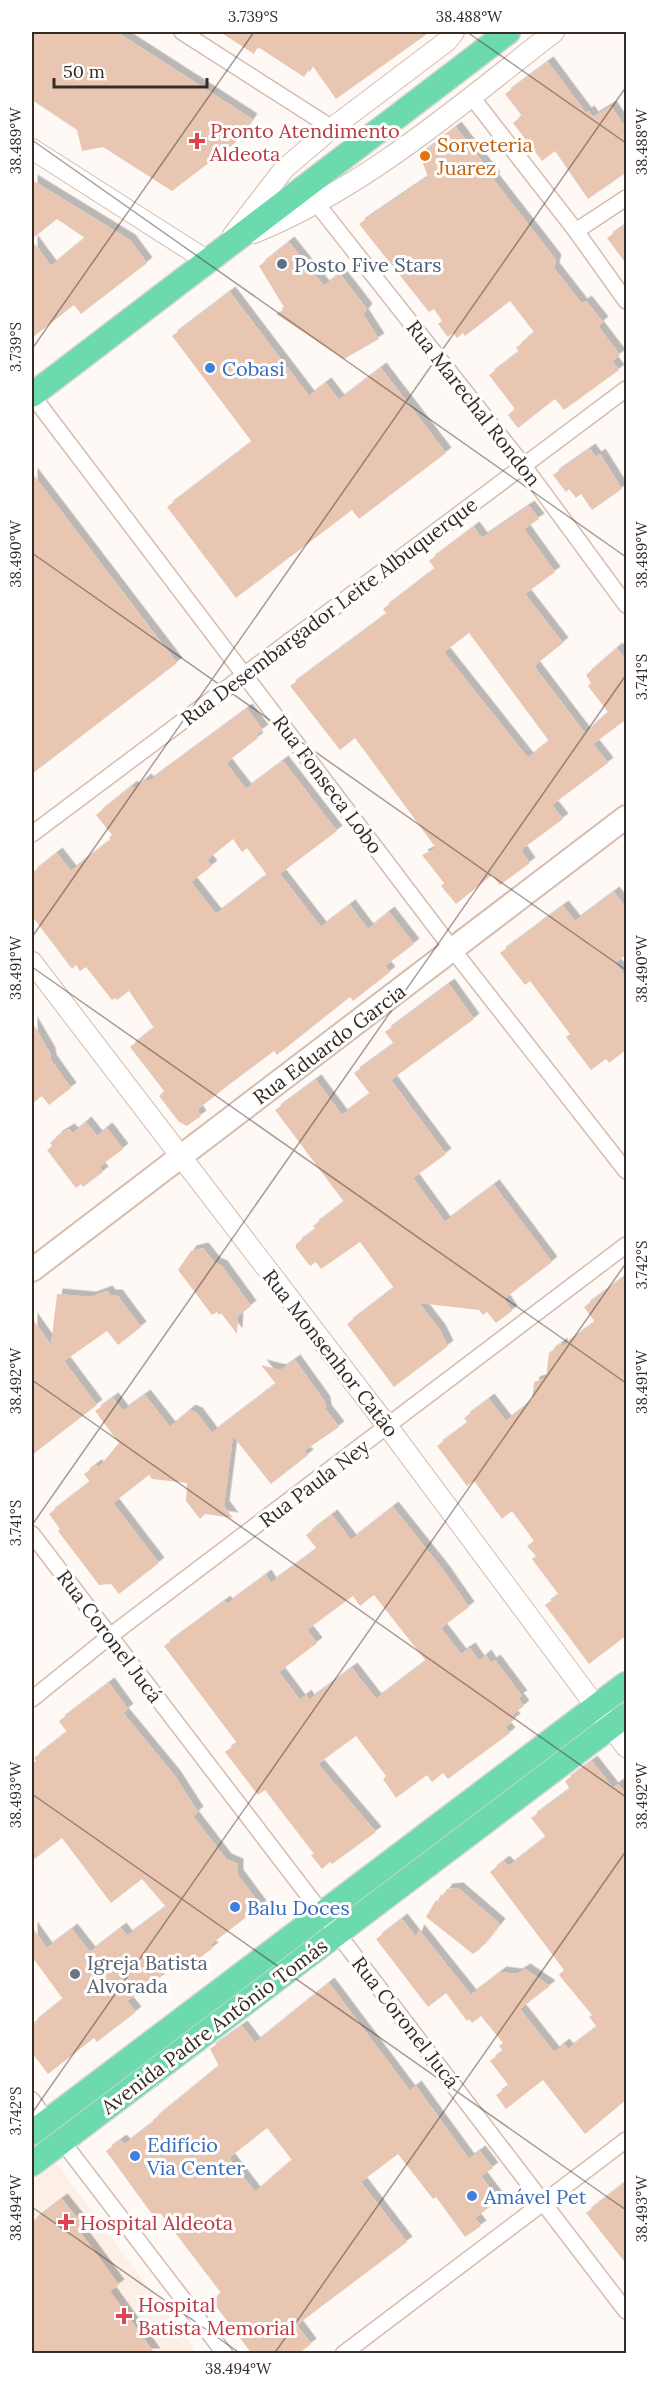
<svg xmlns="http://www.w3.org/2000/svg" width="658" height="2385" font-family="Lora,serif">
  <style>
    .built { fill: #fdefe6 }
    .building { fill: #e8c6b1; fill-rule: evenodd; filter: url(#shadow) }
    .lines { fill: none; stroke-linecap: round; stroke-linejoin: round }
    .minor-casing { stroke: #d6bcac; stroke-width: 18 }
    .tertiary-casing { stroke: #d6bcac; stroke-width: 22 }
    .secondary-casing { stroke: #d6bcac; stroke-width: 26 }
    .primary-casing { stroke: #d7d5d3; stroke-width: 27 }
    .minor { stroke: #fff; stroke-width: 15 }
    .tertiary { stroke: #fff; stroke-width: 20 }
    .secondary { stroke: #fff; stroke-width: 22 }
    .primary { stroke: #6cdaac; stroke-width: 24 }
    .ticks { fill: none; stroke: #362c25; stroke-width: 1.5; stroke-opacity: 0.45 }
    .health-dot { fill: #e0444e; stroke: #fff; stroke-width: 2 }
    .food-dot { fill: #e8710a; stroke: #fff; stroke-width: 2 }
    .service-dot { fill: #5c6f8a; stroke: #fff; stroke-width: 2 }
    .shop-dot { fill: #3f7fe0; stroke: #fff; stroke-width: 2 }
    .worship-dot { fill: #6b7280; stroke: #fff; stroke-width: 2 }
    .labels { text-anchor: middle; dominant-baseline: central; stroke-width: 6; stroke-linejoin: round; paint-order: stroke }
    .health-label { font-size: 20px; fill: #be3a42; stroke: #fff; text-anchor: start }
    .food-label { font-size: 20px; fill: #c56008; stroke: #fff; text-anchor: start }
    .service-label { font-size: 20px; fill: #4e5e75; stroke: #fff; text-anchor: start }
    .shop-label { font-size: 20px; fill: #366cbe; stroke: #fff; text-anchor: start }
    .street-label { font-size: 20px; fill: #362c25; stroke: #fff }
    .worship-label { font-size: 20px; fill: #5b616d; stroke: #fff; text-anchor: start }
    .neatline { fill: none; stroke: #362c25; stroke-width: 2 }
    .ticks-label { font-size: 15px; text-anchor: middle; fill: #362c25 }
  </style>
  <defs>
    <filter id="shadow"><feDropShadow dx="5.5" dy="-5.5" stdDeviation="0" flood-color="#0004"/></filter>
  </defs>
  <rect width="100%" height="100%" fill="#fff9f6"/>
  <polygon class="built" points="56,2163 197,2353 32,2354 32,2182"/>
  <g class="building">
    <polygon points="32,32 117,32 252,119 235,143 172,191 103,147 82,151 77,130 32,100"/>
    <polygon points="220,32 430,32 336,99 312,65 304,77 258,47 254,54"/>
    <polygon points="548,62 586,113 589,111 593,117 611,106 627,130 627,172 588,199 555,151 542,161 513,123 522,116 505,94"/>
    <polygon points="456,127 495,178 493,179 556,260 554,268 582,304 586,301 603,322 598,326 620,355 612,361 619,370 564,410 555,399 518,428 508,415 515,409 489,375 519,352 516,348 534,332 510,301 465,336 463,333 457,338 453,333 448,337 438,324 442,321 434,309 429,312 359,224 428,177 420,155"/>
    <polygon points="32,180 130,240 147,263 81,314 74,305 32,338 32,240 51,266 85,238 57,219 32,239"/>
    <polygon points="627,224 627,265 607,238"/>
    <polygon points="289,242 324,286 340,274 367,309 363,314 379,339 344,359 276,314 285,309 259,266"/>
    <polygon points="230,292 309,396 326,383 339,400 381,368 446,453 359,519 352,510 236,598 167,507 252,442 172,336"/>
    <polygon points="590,449 596,457 600,454 622,489 592,510 581,494 576,498 569,489 566,492 553,475"/>
    <polygon points="32,473 177,663 32,774"/>
    <path d="M529,506L539,519L524,529L555,572L525,594L563,643L534,666L585,733L608,712L588,686L591,683L586,675L617,648L627,661V719L593,744L608,763L552,805L563,819L521,850L530,863L500,885L492,875L456,904L441,886L444,883L422,855L436,848L355,738L340,750L290,686L387,614L383,609L435,569L429,561L474,527L482,538ZM469,633L549,741L528,758L444,652Z"/>
    <path d="M247,709L263,730L256,735L258,738L226,763L246,789L283,761L337,831L280,874L321,927L350,905L368,929L389,912L414,944L385,966L390,972L353,1001L350,997L277,1055L274,1051L226,1087L197,1110L201,1116L187,1126L179,1122L159,1096L164,1091L130,1047L154,1028L129,991L117,1000L115,998L112,1000L86,967L80,971L76,965L72,969L32,916V873L57,853L71,871L111,840L109,837L112,835L96,815L132,786L134,789L146,779L148,782ZM233,839L242,852L247,848L267,875L216,914L191,882L212,866L207,860Z"/>
    <polygon points="614,892 627,909 627,954 615,963 627,978 627,1049 609,1063 606,1059 591,1070 566,1037 570,1034 530,981 525,985 500,953 563,906 575,921"/>
    <polygon points="449,984 474,1019 391,1080 446,1154 413,1178 445,1222 494,1185 552,1262 504,1299 512,1311 496,1323 487,1312 483,1315 479,1310 419,1303 440,1330 448,1346 394,1387 347,1324 394,1288 360,1242 321,1269 316,1262 310,1266 296,1248 296,1244 316,1229 313,1226 344,1202 275,1110 316,1080 342,1115 370,1094 354,1073 394,1044 385,1032"/>
    <polygon points="32,1022 50,1053 51,1060 71,1088 49,1105 42,1096 32,1104"/>
    <polygon points="86,1122 97,1136 107,1128 123,1149 99,1167 103,1172 83,1187 81,1184 76,1188 47,1150 52,1146 50,1143 59,1135 69,1129 73,1133"/>
    <polygon points="203,1248 215,1263 222,1266 251,1306 238,1316 237,1334 221,1313 219,1315 217,1312 212,1315 178,1270 191,1251"/>
    <polygon points="627,1275 627,1635 589,1664 545,1605 559,1595 532,1559 536,1556 527,1546 534,1541 512,1511 502,1519 474,1481 467,1486 437,1446 468,1423 464,1418 489,1399 506,1421 532,1401 534,1382 546,1378 549,1353 562,1343 562,1347 595,1322 584,1307"/>
    <polygon points="107,1291 110,1295 117,1295 141,1327 118,1345 107,1331 64,1361 97,1405 32,1455 32,1318 51,1345 57,1294 91,1297"/>
    <polygon points="295,1360 325,1402 326,1410 339,1427 304,1451 308,1455 271,1484 233,1436 224,1506 233,1518 205,1514 200,1519 186,1501 187,1483 152,1479 149,1475 113,1503 159,1563 119,1594 111,1584 99,1585 58,1531 60,1529 49,1514 90,1482 84,1474 96,1465 99,1467 119,1443 95,1411 113,1398 123,1411 145,1395 170,1427 190,1410 197,1413 212,1433 276,1384 261,1365 281,1370"/>
    <path d="M393,1507L444,1571L469,1607L441,1628L461,1654L470,1648L479,1661L486,1655L491,1663L495,1660L522,1696L518,1698L524,1706L512,1715L515,1719L505,1727L510,1733L448,1779L443,1773L432,1782L427,1775L396,1798L383,1779L386,1776L356,1736L318,1764L376,1832L332,1864L330,1862L322,1869L311,1855L314,1854L265,1790L258,1795L225,1752L237,1743L164,1646L225,1601L227,1604L266,1575L271,1583L317,1549L306,1535L332,1515L351,1540ZM374,1595L426,1661L376,1699L352,1668L309,1700L306,1695L300,1700L279,1672L317,1643L307,1630L353,1596L360,1606Z"/>
    <polygon points="109,1683 128,1709 123,1713 175,1776 198,1812 193,1816 226,1859 238,1864 238,1875 261,1906 210,1945 213,1948 190,1965 187,1961 178,1968 176,1966 127,2001 136,2012 97,2042 94,2038 48,2074 32,2053 32,2024 63,1999 32,1957 32,1927 47,1948 72,1929 90,1952 121,1928 127,1936 166,1907 142,1879 111,1903 62,1838 32,1861 32,1764 36,1761 34,1758 67,1732 59,1721"/>
    <polygon points="592,1761 613,1788 618,1784 627,1795 627,2099 585,2134 543,2080 506,2109 496,2095 509,2086 490,2061 503,2051 499,2046 503,2043 481,2016 472,2023 469,2019 467,2021 446,1993 428,2007 376,1939 402,1919 416,1937 419,1930 471,1995 501,1972 517,1974 525,1969 550,1986 520,2009 554,2052 564,2044 568,2049 597,2027 589,2017 592,2015 559,1975 564,1970 490,1872 504,1861 509,1866 546,1837 531,1818 570,1789 565,1781"/>
    <polygon points="458,1888 500,1924 480,1949 473,1954 426,1917 436,1900 438,1902 447,1889"/>
    <path d="M329,1983L410,2091L416,2086L469,2159L480,2151L493,2168L481,2176L499,2200L475,2218L481,2226L465,2237L436,2197L433,2199L398,2154L361,2182L407,2242L297,2325L311,2344L298,2354H252L212,2301L221,2293L160,2213L154,2217L106,2151L121,2140L125,2144L154,2122L153,2120L219,2066L210,2049L242,2026L255,2043ZM267,2128L292,2160L255,2192L229,2158Z"/>
    <polygon points="627,2181 627,2265 586,2213"/>
    <polygon points="62,2199 83,2225 78,2229 119,2285 110,2291 155,2354 32,2354 32,2222"/>
  </g>
  <g class="lines">
    <defs>
      <g id="minor">
        <polyline points="182,32 332,128"/>
        <polyline points="471,96 576,231 626,301"/>
        <polyline points="317,204 523,465 626,605"/>
        <polyline points="576,231 626,198"/>
        <polyline points="32,395 453,950 626,1171"/>
        <polyline points="32,834 626,389"/>
        <polyline points="32,1534 626,2311"/>
        <polyline points="32,1699 110,1636 626,1245"/>
        <polyline points="32,2100 47,2121"/>
        <polyline points="62,2141 225,2354"/>
        <polyline points="343,2354 626,2140"/>
      </g>
      <g id="tertiary">
        <polyline points="32,149 206,260"/>
        <path d="M254,233C365,188 460,105 554,32"/>
        <polyline points="233,235 284,169 332,128 447,41 454,32"/>
        <polyline points="32,962 388,1427 626,1747"/>
      </g>
      <polyline id="secondary" points="32,1270 626,817"/>
      <g id="primary">
        <polyline points="32,395 508,32"/>
        <polyline points="32,2133 626,1684"/>
        <polyline points="32,2164 626,1715"/>
      </g>
    </defs>
    <use href="#minor" class="minor-casing"/>
    <use href="#tertiary" class="tertiary-casing"/>
    <use href="#secondary" class="secondary-casing"/>
    <use href="#primary" class="primary-casing"/>
    <use href="#minor" class="minor"/>
    <use href="#tertiary" class="tertiary"/>
    <use href="#secondary" class="secondary"/>
    <use href="#primary" class="primary"/>
  </g>
  <path class="ticks" d="M467,32L626,143M32,140L626,557M32,349L254,32M32,553L626,970M32,937L626,87M32,967L626,1383M32,1380L626,1797M32,1525L626,675M32,1794L626,2210M32,2113L626,1263M32,2207L241,2354M274,2354L626,1851"/>
  <g class="health-dot">
    <path d="M194 132h6v6h6v6h-6v6h-6v-6h-6v-6h6z"/>
    <path d="M63 2213h6v6h6v6h-6v6h-6v-6h-6v-6h6z"/>
    <path d="M121 2307h6v6h6v6h-6v6h-6v-6h-6v-6h6z"/>
  </g>
  <circle class="food-dot" cx="425" cy="156" r="6"/>
  <circle class="service-dot" cx="282" cy="264" r="6"/>
  <g class="shop-dot">
    <circle cx="210" cy="368" r="6"/>
    <circle cx="235" cy="1907" r="6"/>
    <circle cx="135" cy="2156" r="6"/>
    <circle cx="472" cy="2196" r="6"/>
  </g>
  <circle class="worship-dot" cx="75" cy="1974" r="6"/>
  <g class="labels">
    <g class="health-label">
      <text x="210" y="130">Pronto Atendimento<tspan x="210" dy="23">Aldeota</tspan></text>
      <text x="80" y="2222">Hospital Aldeota</text>
      <text x="138" y="2304">Hospital<tspan x="138" dy="23">Batista Memorial</tspan></text>
    </g>
    <g class="food-label">
      <text x="437" y="144">Sorveteria<tspan x="437" dy="23">Juarez</tspan></text>
    </g>
    <g class="service-label">
      <text x="294" y="264">Posto Five Stars</text>
    </g>
    <g class="shop-label">
      <text x="222" y="368">Cobasi</text>
      <text x="247" y="1907">Balu Doces</text>
      <text x="147" y="2144">Edifício<tspan x="147" dy="23">Via Center</tspan></text>
      <text x="484" y="2196">Amável Pet</text>
    </g>
    <g class="street-label">
      <text transform="translate(474 403) rotate(52)">Rua Marechal Rondon</text>
      <text transform="translate(329 611) rotate(-37)">Rua Desembargador Leite Albuquerque</text>
      <text transform="translate(328 784) rotate(53)">Rua Fonseca Lobo</text>
      <text transform="translate(329 1044) rotate(-37)">Rua Eduardo Garcia</text>
      <text transform="translate(331 1353) rotate(52)">Rua Monsenhor Catão</text>
      <text transform="translate(314 1483) rotate(-37)">Rua Paula Ney</text>
      <text transform="translate(110 1636) rotate(53)">Rua Coronel Jucá</text>
      <text transform="translate(406 2022) rotate(52)">Rua Coronel Jucá</text>
      <text transform="translate(214 2026) rotate(-37)">Avenida Padre Antônio Tomás</text>
    </g>
    <g class="worship-label">
      <text x="87" y="1962">Igreja Batista<tspan x="87" dy="23">Alvorada</tspan></text>
    </g>
  </g>
  <rect width="658" height="2385" fill="none" stroke="#ffffff" stroke-width="66"/>
  <path d="M54 78v9h153v-9" fill="none" stroke="#362c25" stroke-width="3"/>
  <text x="63" y="78" font-size="18" fill="#362c25" stroke="#ffffff" stroke-width="4.5" paint-order="stroke">50 m</text>
  <rect x="33" y="33" width="592" height="2319" class="neatline"/>
  <g class="ticks-label">
    <text x="253" y="22">3.739°S</text>
    <text x="469" y="22">38.488°W</text>
    <text transform="translate(16 141) rotate(-90)" y="5">38.489°W</text>
    <text transform="translate(642 142) rotate(-90)" y="5">38.488°W</text>
    <text transform="translate(16 347) rotate(-90)" y="5">3.739°S</text>
    <text transform="translate(16 554) rotate(-90)" y="5">38.490°W</text>
    <text transform="translate(642 555) rotate(-90)" y="5">38.489°W</text>
    <text transform="translate(642 677) rotate(-90)" y="5">3.741°S</text>
    <text transform="translate(16 968) rotate(-90)" y="5">38.491°W</text>
    <text transform="translate(642 969) rotate(-90)" y="5">38.490°W</text>
    <text transform="translate(642 1265) rotate(-90)" y="5">3.742°S</text>
    <text transform="translate(16 1381) rotate(-90)" y="5">38.492°W</text>
    <text transform="translate(642 1382) rotate(-90)" y="5">38.491°W</text>
    <text transform="translate(16 1523) rotate(-90)" y="5">3.741°S</text>
    <text transform="translate(16 1795) rotate(-90)" y="5">38.493°W</text>
    <text transform="translate(642 1796) rotate(-90)" y="5">38.492°W</text>
    <text transform="translate(16 2111) rotate(-90)" y="5">3.742°S</text>
    <text transform="translate(16 2208) rotate(-90)" y="5">38.494°W</text>
    <text transform="translate(642 2209) rotate(-90)" y="5">38.493°W</text>
    <text x="238" y="2374">38.494°W</text>
  </g>
</svg>
